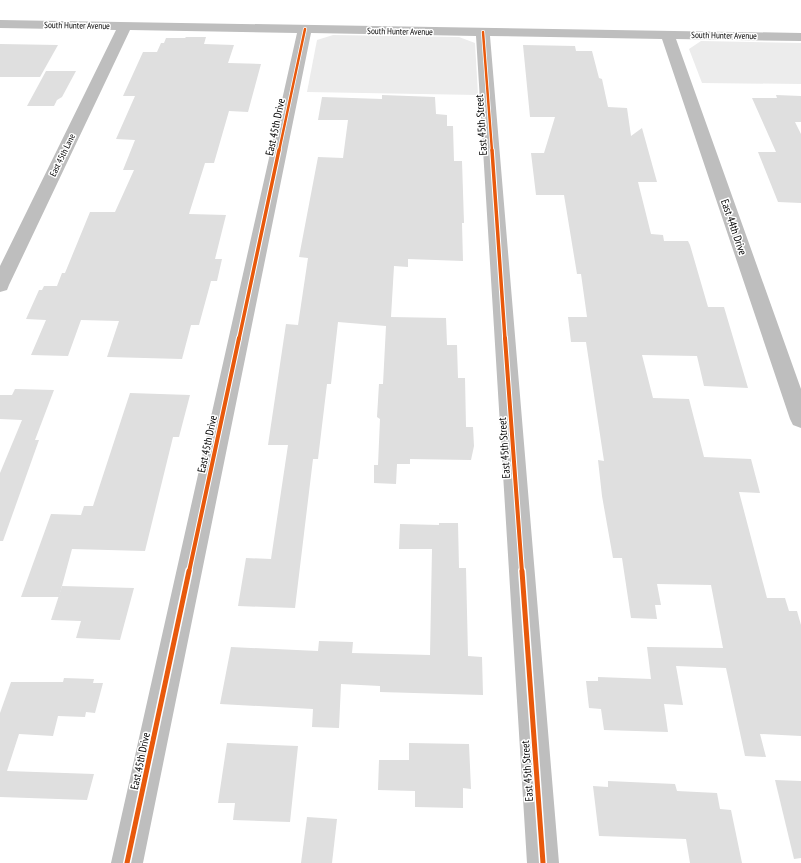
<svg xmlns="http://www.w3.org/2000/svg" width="801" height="863" font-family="'PT Sans Narrow',sans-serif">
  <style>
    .green { fill: #ececec }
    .building { fill: #dfdfdf }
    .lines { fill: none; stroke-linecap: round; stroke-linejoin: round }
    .street { fill: #bebebe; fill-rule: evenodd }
    .cycleway-far3-casing { stroke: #fff; stroke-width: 4 }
    .cycleway-far2-casing { stroke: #fff; stroke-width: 5.5 }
    .cycleway-far1-casing { stroke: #fff; stroke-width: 6 }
    .cycleway-casing { stroke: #fff; stroke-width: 8 }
    .cycleway-far3 { stroke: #e8590c; stroke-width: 2.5 }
    .cycleway-far2 { stroke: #e8590c; stroke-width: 3.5 }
    .cycleway-far1 { stroke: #e8590c; stroke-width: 4 }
    .cycleway { stroke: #e8590c; stroke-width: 5 }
    .labels { text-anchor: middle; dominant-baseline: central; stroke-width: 3; stroke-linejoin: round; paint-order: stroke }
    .far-street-label { font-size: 9px; fill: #000; stroke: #fff }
    .street-label { font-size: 11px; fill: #000; stroke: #fff }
  </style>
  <rect width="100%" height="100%" fill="#fff"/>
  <g class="green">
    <polygon points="333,35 459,37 475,43 478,95 307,92 317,40"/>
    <polygon points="701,41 801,43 801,84 702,83 689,49"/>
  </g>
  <g class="building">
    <polygon points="186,37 206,37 204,44 234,45 228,63 261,64 248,112 229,111 214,163 205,163 189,214 226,215 215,259 222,259 217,281 211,281 199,325 191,325 182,359 107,357 119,321 81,320 68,356 31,355 46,320 26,319 39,290 42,290 44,286 57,286 62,273 65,273 90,212 115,212 134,170 123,170 135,140 116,139 135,96 123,96 143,52 157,52 161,43 164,43 166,38 185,38"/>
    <polygon points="0,44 58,45 40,77 0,77"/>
    <polygon points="523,45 575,46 576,51 592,51 599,78 602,79 608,107 627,108 631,136 642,128 657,182 638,182 651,234 663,235 664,241 688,241 690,245 708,307 724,307 748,388 704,386 697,356 642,355 653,398 689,399 704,457 751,459 760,493 739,492 767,598 785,598 789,611 797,611 801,625 801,736 760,734 766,757 745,756 726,668 676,666 683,705 664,704 668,732 604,730 601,709 589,708 586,681 598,681 598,677 651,679 647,647 723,648 711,585 657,584 661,605 655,605 657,619 631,618 622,558 613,558 602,496 598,460 604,461 586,342 571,342 568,317 587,317 581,274 577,274 564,195 536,195 531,153 544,153 555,117 530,117"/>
    <polygon points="46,71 76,71 62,97 57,100 54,106 27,106"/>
    <polygon points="382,95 435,97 436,114 447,115 447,126 453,126 454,161 462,161 464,223 462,223 463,261 408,259 408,267 394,266 391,317 446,318 447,345 457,345 458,378 465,378 466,427 473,427 474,446 471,460 410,459 410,464 397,464 396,484 374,483 374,465 378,465 380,419 377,417 379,384 383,384 386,326 338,322 331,384 327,384 318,459 313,459 295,608 238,606 246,558 271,559 288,445 268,445 286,324 298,325 308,258 299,257 318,157 343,158 348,120 318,120 322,97 382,99"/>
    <polygon points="776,95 801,96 801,122 795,122 801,134 801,203 778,202 758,152 776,152 752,98 777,98"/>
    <polygon points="15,389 54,390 35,440 39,440 3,541 0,541 0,473 22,420 0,419 0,395 12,395"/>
    <polygon points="130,393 190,395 179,437 173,437 145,551 72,549 59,597 21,597 51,514 81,515 84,506 93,506"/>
    <polygon points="439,523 458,523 459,568 466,568 468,656 482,657 483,695 380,692 380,686 341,684 339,728 312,727 313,709 220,704 231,647 318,651 319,641 353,642 352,653 430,655 432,549 399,549 400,524 439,525"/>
    <polygon points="62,586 134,588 120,640 76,638 81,621 51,620"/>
    <polygon points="64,678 94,679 93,683 103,683 95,713 86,712 85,717 58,716 53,736 19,734 7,771 94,774 87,800 0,797 0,713 11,682 63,682"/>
    <polygon points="227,743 298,746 290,822 233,820 235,803 218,803"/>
    <polygon points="409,743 469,744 471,789 463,788 463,808 415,807 415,791 378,790 379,760 409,760"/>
    <polygon points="775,780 801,781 801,858 794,859"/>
    <polygon points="608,781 675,784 677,791 717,793 720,809 731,810 742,863 690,863 686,839 599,836 593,786 608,787"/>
    <polygon points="307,817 337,819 332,863 301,863"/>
  </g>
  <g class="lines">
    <polygon class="street" points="0,20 801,33 801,41 676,39 801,389 801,428 793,425 790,419 662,39 490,36 559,863 527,863 476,36 311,33 143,863 111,863 297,33 130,30 9,285 7,290 0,292 0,266 116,30 0,28"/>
    <defs>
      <g id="cycleway-far3">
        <polyline points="483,32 492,151"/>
        <polyline points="279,151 305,29"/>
      </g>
      <g id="cycleway-far2">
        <polyline points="492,150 505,339"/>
        <polyline points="239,339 279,150"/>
      </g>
      <g id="cycleway-far1">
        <polyline points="505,338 522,572"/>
        <polyline points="189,572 239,338"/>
      </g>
      <g id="cycleway">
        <polyline points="522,571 543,863"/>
        <polyline points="127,863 189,571"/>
      </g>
    </defs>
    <use href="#cycleway-far3" class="cycleway-far3-casing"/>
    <use href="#cycleway-far2" class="cycleway-far2-casing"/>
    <use href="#cycleway-far1" class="cycleway-far1-casing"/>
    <use href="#cycleway" class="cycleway-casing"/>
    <use href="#cycleway-far3" class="cycleway-far3"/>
    <use href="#cycleway-far2" class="cycleway-far2"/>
    <use href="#cycleway-far1" class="cycleway-far1"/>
    <use href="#cycleway" class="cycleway"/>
  </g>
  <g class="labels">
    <g class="far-street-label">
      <text transform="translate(77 25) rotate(1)">South Hunter Avenue</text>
      <text transform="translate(400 31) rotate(1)">South Hunter Avenue</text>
      <text transform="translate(724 35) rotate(1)">South Hunter Avenue</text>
      <text transform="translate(62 155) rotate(-64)">East 45th Lane</text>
    </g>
    <g class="street-label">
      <text transform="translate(481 125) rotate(-94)">East 45th Street</text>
      <text transform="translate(275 127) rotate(-78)">East 45th Drive</text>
      <text transform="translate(734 227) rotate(71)">East 44th Drive</text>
      <text transform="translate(207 444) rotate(-78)">East 45th Drive</text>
      <text transform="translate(504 448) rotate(-94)">East 45th Street</text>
      <text transform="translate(140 761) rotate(-78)">East 45th Drive</text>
      <text transform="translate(527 771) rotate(-94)">East 45th Street</text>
    </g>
  </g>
</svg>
